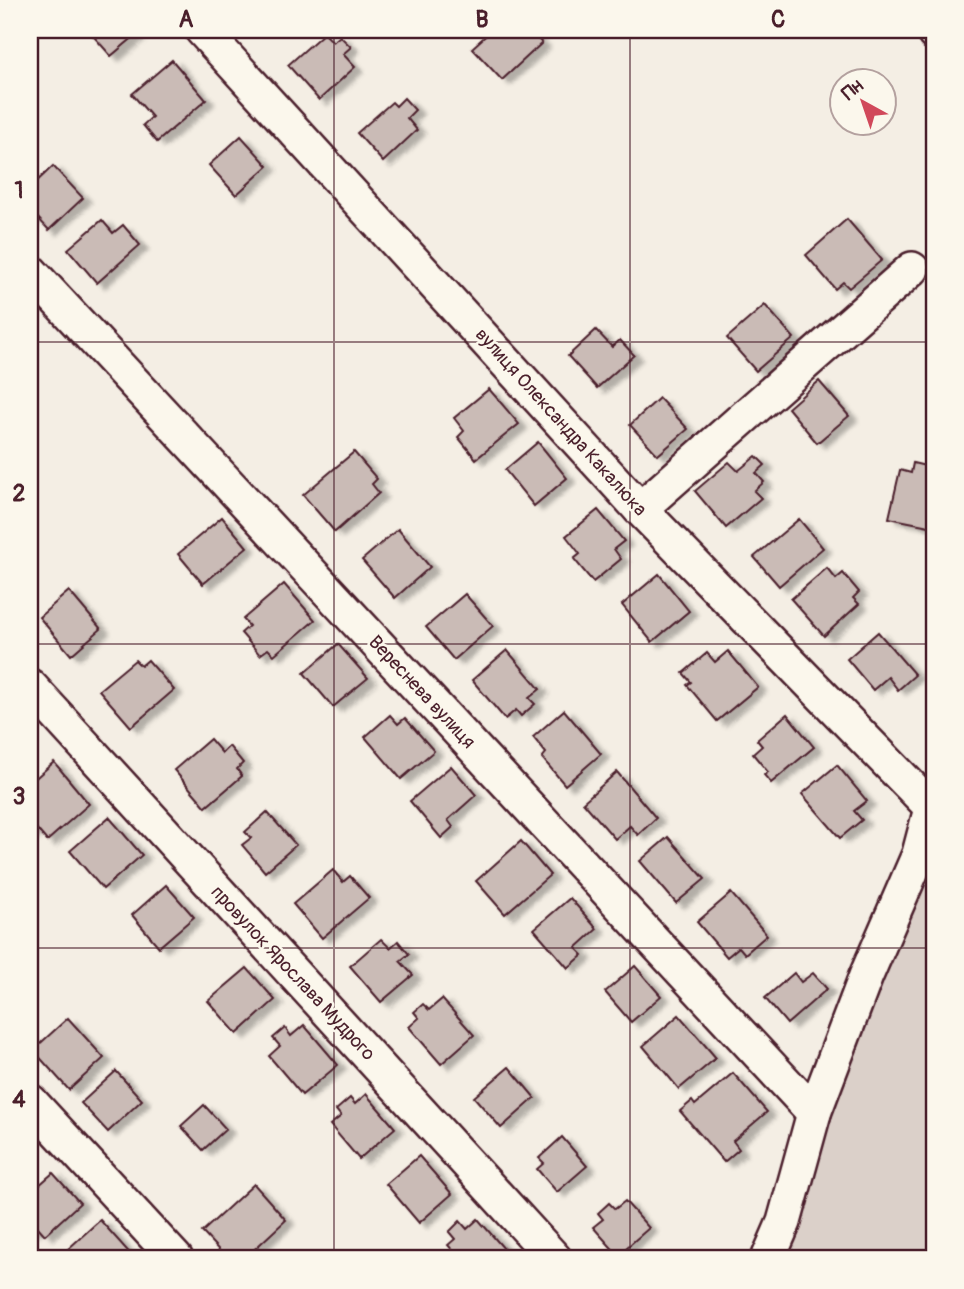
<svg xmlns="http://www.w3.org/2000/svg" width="964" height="1289" font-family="Pangolin,sans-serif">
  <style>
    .green { fill: #dbd0c9; stroke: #92787a; stroke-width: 2 }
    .building { fill: #cabbb6; stroke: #4a1f2b; stroke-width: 2; filter: url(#shadow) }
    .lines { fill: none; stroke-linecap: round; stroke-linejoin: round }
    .street-casing { stroke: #4a1f2b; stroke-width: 38 }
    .street { stroke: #fbf7ec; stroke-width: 33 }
    .grid { fill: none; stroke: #4a1f2b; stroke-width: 2; stroke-opacity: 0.55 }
    .labels { text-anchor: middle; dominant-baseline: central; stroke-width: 5; stroke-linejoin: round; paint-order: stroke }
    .street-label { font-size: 19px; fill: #4a1f2b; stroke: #fbf7ec }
    .neatline { fill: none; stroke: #4a1f2b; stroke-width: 2.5 }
    .grid-label { font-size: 23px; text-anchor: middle; font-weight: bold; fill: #4a1f2b }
  </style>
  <defs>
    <filter id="shadow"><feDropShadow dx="8" dy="4.5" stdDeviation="2" flood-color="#0004"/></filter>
  </defs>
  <rect width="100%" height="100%" fill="#f4eee4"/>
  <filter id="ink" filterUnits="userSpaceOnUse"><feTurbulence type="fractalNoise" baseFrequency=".0143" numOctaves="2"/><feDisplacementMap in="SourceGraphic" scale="14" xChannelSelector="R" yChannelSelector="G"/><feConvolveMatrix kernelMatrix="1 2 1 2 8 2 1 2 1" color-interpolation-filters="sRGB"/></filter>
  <g filter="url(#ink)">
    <polygon class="green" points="934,835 934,1259 779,1259"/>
    <g class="building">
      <polygon points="88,30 142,30 111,56"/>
      <polygon points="492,30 529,30 542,43 502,80 472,48"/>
      <polygon points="324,33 333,42 340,36 351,47 343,54 355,67 319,100 288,65"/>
      <polygon points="172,60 206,100 157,142 143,125 152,117 132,94"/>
      <polygon points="404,98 415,110 407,118 417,130 383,162 357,133 392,102 396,106"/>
      <polygon points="241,136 268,166 236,195 209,165"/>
      <polygon points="53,166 83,198 49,230 36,216 30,219 30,188"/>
      <polygon points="847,219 882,260 849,288 843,282 835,289 806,255"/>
      <polygon points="102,220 113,233 123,225 140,245 97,283 68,249"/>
      <polygon points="765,305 794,338 756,371 727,338"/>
      <polygon points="596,330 612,347 620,340 634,355 597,388 568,356"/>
      <polygon points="819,381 849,416 817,443 788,408"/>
      <polygon points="489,389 519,424 476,459 458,437 464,431 454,418"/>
      <polygon points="659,398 688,429 658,455 630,425"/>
      <polygon points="538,442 567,478 534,506 505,470"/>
      <polygon points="354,452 377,479 372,484 379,493 335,532 303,495"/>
      <polygon points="756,456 765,465 756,473 764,482 754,491 761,498 726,528 695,491 729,462 738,471"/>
      <polygon points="913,463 934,468 934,527 889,518 900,470 911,473"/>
      <polygon points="598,510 624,541 614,549 621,559 593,582 574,559 580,554 566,536"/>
      <polygon points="222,517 247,547 203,584 178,554"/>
      <polygon points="799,519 823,548 779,586 754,557"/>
      <polygon points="398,529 430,567 395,598 362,560"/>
      <polygon points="827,568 836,579 843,573 859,592 853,598 859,604 824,636 791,599"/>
      <polygon points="659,574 689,611 652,642 622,605"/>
      <polygon points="284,584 315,620 274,655 268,649 260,655 241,633 249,626 243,619"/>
      <polygon points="69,591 101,629 71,655 39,617"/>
      <polygon points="465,594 493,626 454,660 426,627"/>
      <polygon points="878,632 915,675 898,690 888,677 873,690 847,659"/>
      <polygon points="338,644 368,678 333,707 304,673"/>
      <polygon points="507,650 540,689 529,698 535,704 521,716 516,710 505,719 472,680"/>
      <polygon points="728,651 758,687 717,721 687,685 691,682 683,673 707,653 715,662"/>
      <polygon points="135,660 141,666 148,660 174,690 131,727 99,690"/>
      <polygon points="564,710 601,754 565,785 542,758 546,753 533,737"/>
      <polygon points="787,714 814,747 771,783 764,775 768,772 753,754 762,746 757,740"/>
      <polygon points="390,715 398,724 405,718 434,751 401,779 365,737"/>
      <polygon points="210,739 222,753 229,746 243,763 237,769 242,776 206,807 174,770"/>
      <polygon points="54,762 89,804 47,841 36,828 30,835 30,783"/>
      <polygon points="837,765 867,801 854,811 862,820 840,838 802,794"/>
      <polygon points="451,766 476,795 448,820 453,827 441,838 410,801"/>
      <polygon points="617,772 656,818 638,835 630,826 615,839 583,802"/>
      <polygon points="267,812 296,845 265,872 242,845 251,838 245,832"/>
      <polygon points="109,817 142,855 103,889 70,851"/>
      <polygon points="668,837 705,879 676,903 640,861"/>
      <polygon points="521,841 550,875 505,914 476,881"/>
      <polygon points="333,870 343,882 350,876 369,898 322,938 293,904"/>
      <polygon points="166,885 194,917 159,947 132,915"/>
      <polygon points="731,893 767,935 745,954 739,947 727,957 697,922"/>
      <polygon points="570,898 597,929 576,948 583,955 568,968 534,929"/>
      <polygon points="381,939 390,948 398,941 409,954 400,961 413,975 381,1002 350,966"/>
      <polygon points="635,966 661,996 631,1022 605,992"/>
      <polygon points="247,968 275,1000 237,1034 208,1001"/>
      <polygon points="794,973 801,982 813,973 827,989 787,1024 765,998"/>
      <polygon points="442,999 474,1035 441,1064 409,1027 419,1018 414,1012 423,1004 429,1010"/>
      <polygon points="679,1015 716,1058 679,1089 643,1046"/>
      <polygon points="68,1018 104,1058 69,1090 33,1050"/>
      <polygon points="304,1025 338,1065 302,1095 269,1056 280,1046 273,1038 285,1028 291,1036"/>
      <polygon points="509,1067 535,1098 501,1128 474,1097"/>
      <polygon points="116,1071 142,1100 108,1132 81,1103"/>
      <polygon points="733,1073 767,1112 733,1141 739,1149 724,1162 680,1111 692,1101 695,1105"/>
      <polygon points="366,1094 395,1128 359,1159 330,1125 341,1116 336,1110 350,1098 355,1104"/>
      <polygon points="204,1105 226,1129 203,1150 181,1126"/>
      <polygon points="562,1137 587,1166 557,1192 537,1169 544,1163 539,1158"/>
      <polygon points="419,1156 452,1194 419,1223 386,1184"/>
      <polygon points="53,1173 80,1203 45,1235 37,1226 30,1232 30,1193"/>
      <polygon points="254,1184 286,1220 244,1259 227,1259 202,1232"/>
      <polygon points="625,1201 649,1228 618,1255 593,1227 603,1219 598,1213 609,1203 615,1209"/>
      <polygon points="478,1219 512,1258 510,1259 460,1259 448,1245 455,1239 449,1232 460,1221 467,1229"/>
      <polygon points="100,1220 135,1259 77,1259 68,1249"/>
    </g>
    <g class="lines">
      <defs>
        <g id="street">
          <polyline points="202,30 640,509 930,806"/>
          <polyline points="933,30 934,33"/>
          <polyline points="30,271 814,1113"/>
          <polyline points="640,509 912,269"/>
          <polyline points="30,686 555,1259"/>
          <polyline points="30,1101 176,1259"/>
          <polyline points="768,1259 784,1222 814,1113 866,976 919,854 934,797"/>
        </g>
      </defs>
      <use href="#street" class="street-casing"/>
      <use href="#street" class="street"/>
    </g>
  </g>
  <path class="grid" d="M334,30V1259M630,30V1259M30,342H934M30,644H934M30,948H934"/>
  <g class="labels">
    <g class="street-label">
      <text transform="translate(561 422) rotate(48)">вулиця Олександра Какалюка</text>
      <text transform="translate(422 692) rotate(47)">Вереснева вулиця</text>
      <text transform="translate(293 973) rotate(47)">провулок Ярослава Мудрого</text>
    </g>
  </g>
  <rect width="964" height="1289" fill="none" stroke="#fbf7ec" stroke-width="77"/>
  <g transform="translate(863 102) rotate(320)"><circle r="33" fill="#fbf7ec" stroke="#b4a19f" stroke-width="2"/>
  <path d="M0-5L12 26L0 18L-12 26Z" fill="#d1495b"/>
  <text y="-10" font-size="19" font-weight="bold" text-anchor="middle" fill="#4a1f2b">Пн</text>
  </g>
  <rect x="38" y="38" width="888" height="1212" class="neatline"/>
  <g class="grid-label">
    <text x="186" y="27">A</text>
    <text x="482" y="27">B</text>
    <text x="778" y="27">C</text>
    <text x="19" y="198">1</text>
    <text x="19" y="501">2</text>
    <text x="19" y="804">3</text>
    <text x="19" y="1107">4</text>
  </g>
</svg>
